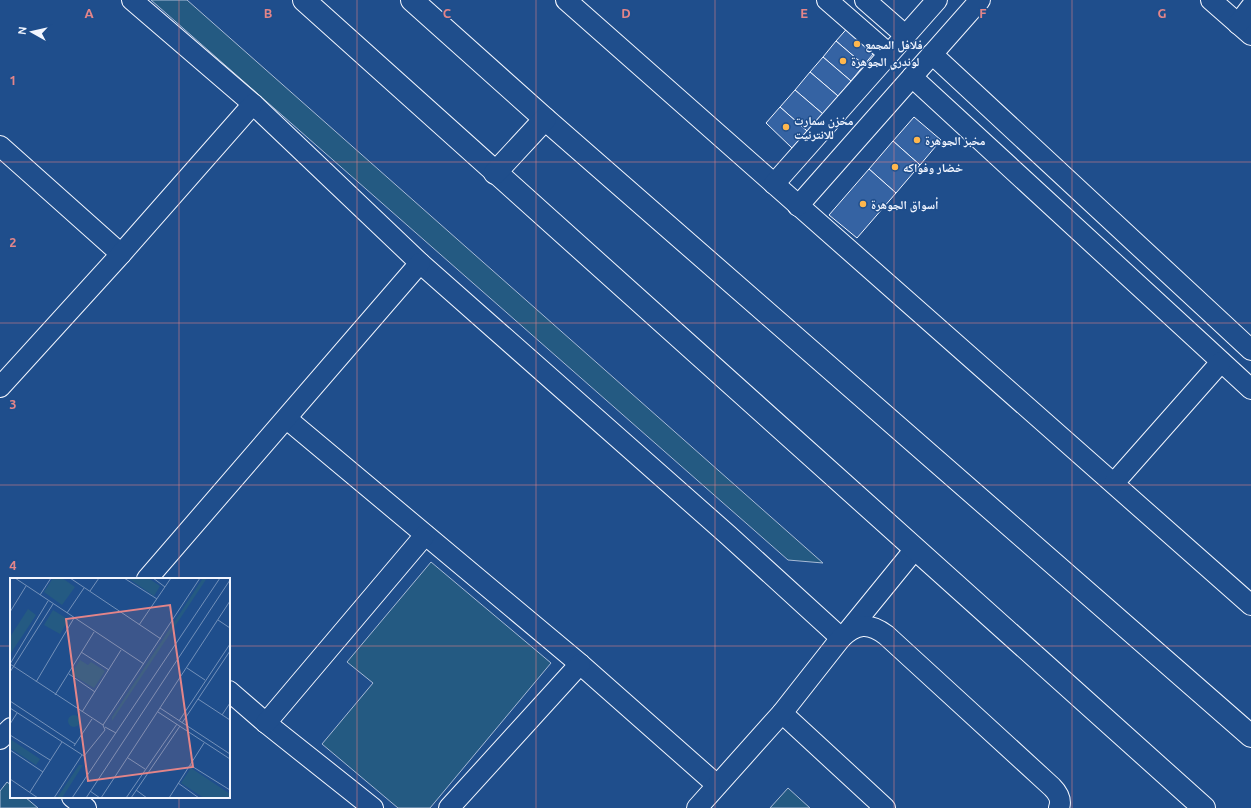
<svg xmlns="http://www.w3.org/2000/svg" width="1251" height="808" font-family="Ubuntu,'Noto Naskh Arabic',sans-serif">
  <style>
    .green { fill: #245a82; stroke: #a8bbd7 }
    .building { fill: #3563a3; stroke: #f2f6ff }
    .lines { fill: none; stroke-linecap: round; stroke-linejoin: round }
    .minor-casing { stroke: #f2f6ff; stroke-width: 22 }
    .secondary-casing { stroke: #f2f6ff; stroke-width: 24 }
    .minor { stroke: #1f4e8c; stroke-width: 20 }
    .secondary { stroke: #1f4e8c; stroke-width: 22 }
    .grid { fill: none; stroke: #e38589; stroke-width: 1; stroke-opacity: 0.55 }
    .poi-dot { fill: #ffb74d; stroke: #1f4e8c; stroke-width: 1.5 }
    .labels { text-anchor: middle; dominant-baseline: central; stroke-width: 3; stroke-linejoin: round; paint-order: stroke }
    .poi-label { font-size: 12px; font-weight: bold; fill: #f2f6ff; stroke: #1f4e8c; text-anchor: start }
    .inset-road { fill: none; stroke: #7391ba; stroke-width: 1 }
    .view { fill: #e38589; fill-opacity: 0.15; stroke: #e38589; stroke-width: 2 }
    .inset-edge { fill: none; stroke: #f2f6ff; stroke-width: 2 }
    .grid-label { font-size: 13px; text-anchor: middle; font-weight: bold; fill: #e38589; stroke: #1f4e8c; stroke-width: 3; stroke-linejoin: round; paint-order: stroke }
  </style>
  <rect width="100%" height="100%" fill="#1f4e8c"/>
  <g class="green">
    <polygon points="151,0 187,0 823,563 788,560"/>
    <polygon points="431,562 551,663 430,808 398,808 322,744 373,683 347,662"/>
    <polygon points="7,782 11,785 11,797 25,797 38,808 0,808 0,791"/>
    <polygon points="788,788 810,808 770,808"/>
  </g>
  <g class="building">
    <polygon points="851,24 878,48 864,65 836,41"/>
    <polygon points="836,41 864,65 851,81 823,57"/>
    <polygon points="823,57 851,81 838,96 810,72"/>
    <polygon points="810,72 838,96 823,114 795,90"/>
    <polygon points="795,90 823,114 807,131 780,107"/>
    <polygon points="780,107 807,131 792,148 766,123"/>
    <polygon points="914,117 941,140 920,165 893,141"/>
    <polygon points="893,141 920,165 896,193 869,169"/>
    <polygon points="869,169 896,193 857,238 829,215"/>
  </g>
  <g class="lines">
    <defs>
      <g id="minor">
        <polyline points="132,0 253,104 420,263 728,535 841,638"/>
        <polyline points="566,0 1251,605"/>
        <polyline points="827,0 889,54"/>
        <polyline points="865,0 905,35"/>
        <polyline points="1211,0 1251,35"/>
        <polyline points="1238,24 1251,7"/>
        <polyline points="932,54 1251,350"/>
        <polyline points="912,77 1251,389"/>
        <polyline points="0,146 121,254"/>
        <polyline points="774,184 937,0"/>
        <polyline points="798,206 980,0"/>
        <polyline points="0,387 121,254 253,104"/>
        <polyline points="287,419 580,664 717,785"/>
        <polyline points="1114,483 1221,362"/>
        <polyline points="147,579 420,263"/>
        <polyline points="849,630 915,549"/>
        <polyline points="229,691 266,723 373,808"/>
        <polyline points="782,713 885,808"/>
        <polyline points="266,723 425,535"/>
        <polyline points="0,739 11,728"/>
        <polyline points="72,797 86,808"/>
        <polyline points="449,808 580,664"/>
        <path d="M697,808L782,713L841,638C856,623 869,622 886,635L1052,787C1058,793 1062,799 1059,808"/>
      </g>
      <g id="secondary">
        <polyline points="304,0 1204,808"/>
        <polyline points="412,0 545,119 1251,736"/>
        <polyline points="495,173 545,119"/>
      </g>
    </defs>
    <use href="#minor" class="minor-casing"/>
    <use href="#secondary" class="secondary-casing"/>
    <use href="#minor" class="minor"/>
    <use href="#secondary" class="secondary"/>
  </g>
  <path class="grid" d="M179,0V579M357,0V808M536,0V808M715,0V808M894,0V808M1072,0V808M0,162H1251M0,323H1251M0,485H1251M0,646H11M229,646H1251M179,797V808"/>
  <g class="poi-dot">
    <circle cx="857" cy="44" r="4"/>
    <circle cx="843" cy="61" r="4"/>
    <circle cx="786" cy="127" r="4"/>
    <circle cx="917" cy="140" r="4"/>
    <circle cx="895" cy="167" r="4"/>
    <circle cx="863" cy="204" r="4"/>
  </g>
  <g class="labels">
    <g class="poi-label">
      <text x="865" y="44">فلافل المجمع</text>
      <text x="851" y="61">لوندري الجوهرة</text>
      <text x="794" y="120">مخزن سمارت<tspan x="794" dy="14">للانترنيت</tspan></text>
      <text x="925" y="140">مخبز الجوهرة</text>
      <text x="903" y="167">خضار وفواكه</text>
      <text x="871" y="204">أسواق الجوهرة</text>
    </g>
  </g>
  <g transform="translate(10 578)">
    <rect width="220" height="220" fill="#1f4e8c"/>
    <path d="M43,0H52L65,9L52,27L34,14ZM118,0H138L150,8L144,18ZM193,0H197L102,143V139ZM18,31L26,37L1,75L0,59ZM43,32L59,42L50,56L34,47ZM70,82L78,87L81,84L95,93L84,110L61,96ZM58 143a6 6 0 1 1 12 0a6 6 0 1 1-12 0ZM0,161L30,181L26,187L0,170ZM69,187H73L52,220H47ZM181,190L220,216V220H194L171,205Z" fill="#245a82"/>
    <path class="inset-road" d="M5,0L134,86M60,0L151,61M114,0L147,21M143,0L155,9M80,13L89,0M30,17L41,0M0,34L16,8M57,35L74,10M208,42L220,50M129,47L161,0M71,74L99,92M0,86L93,147L95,152L74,178L0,130M0,86L38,23M177,90L195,102M0,94L43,26M59,96L85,114M26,104L64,40M45,117L84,54M188,121L220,142M0,123L65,166M150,130L220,176M72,134L111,72M148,134L220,181M212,137L220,125M169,143L220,66M172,145L220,73M0,146L7,135M93,147L190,0M95,149L106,155M0,157L40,182M64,168L82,141M0,172L33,194M118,180L135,191M180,187L220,212M0,201L28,220M168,205L189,220M126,212L137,220M80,213L90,220M20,214L52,164M44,220L72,177M62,220L210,0M76,220L220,2M91,220L220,23M116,220L167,146M121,220L170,148M159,220L194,165"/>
    <path class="view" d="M160,27L183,189L78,203L56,41Z"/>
    <rect width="220" height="220" class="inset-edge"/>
  </g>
  <g class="grid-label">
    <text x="89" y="18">A</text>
    <text x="268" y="18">B</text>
    <text x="447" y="18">C</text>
    <text x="626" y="18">D</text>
    <text x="804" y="18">E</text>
    <text x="983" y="18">F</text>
    <text x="1162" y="18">G</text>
    <text x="13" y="85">1</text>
    <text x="13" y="247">2</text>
    <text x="13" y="409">3</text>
    <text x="13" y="570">4</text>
  </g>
  <g transform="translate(32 32) rotate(278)" stroke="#1f4e8c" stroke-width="3" paint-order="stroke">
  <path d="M0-3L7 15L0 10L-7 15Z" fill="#f2f6ff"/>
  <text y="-6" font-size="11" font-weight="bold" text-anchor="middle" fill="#f2f6ff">N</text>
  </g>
</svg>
